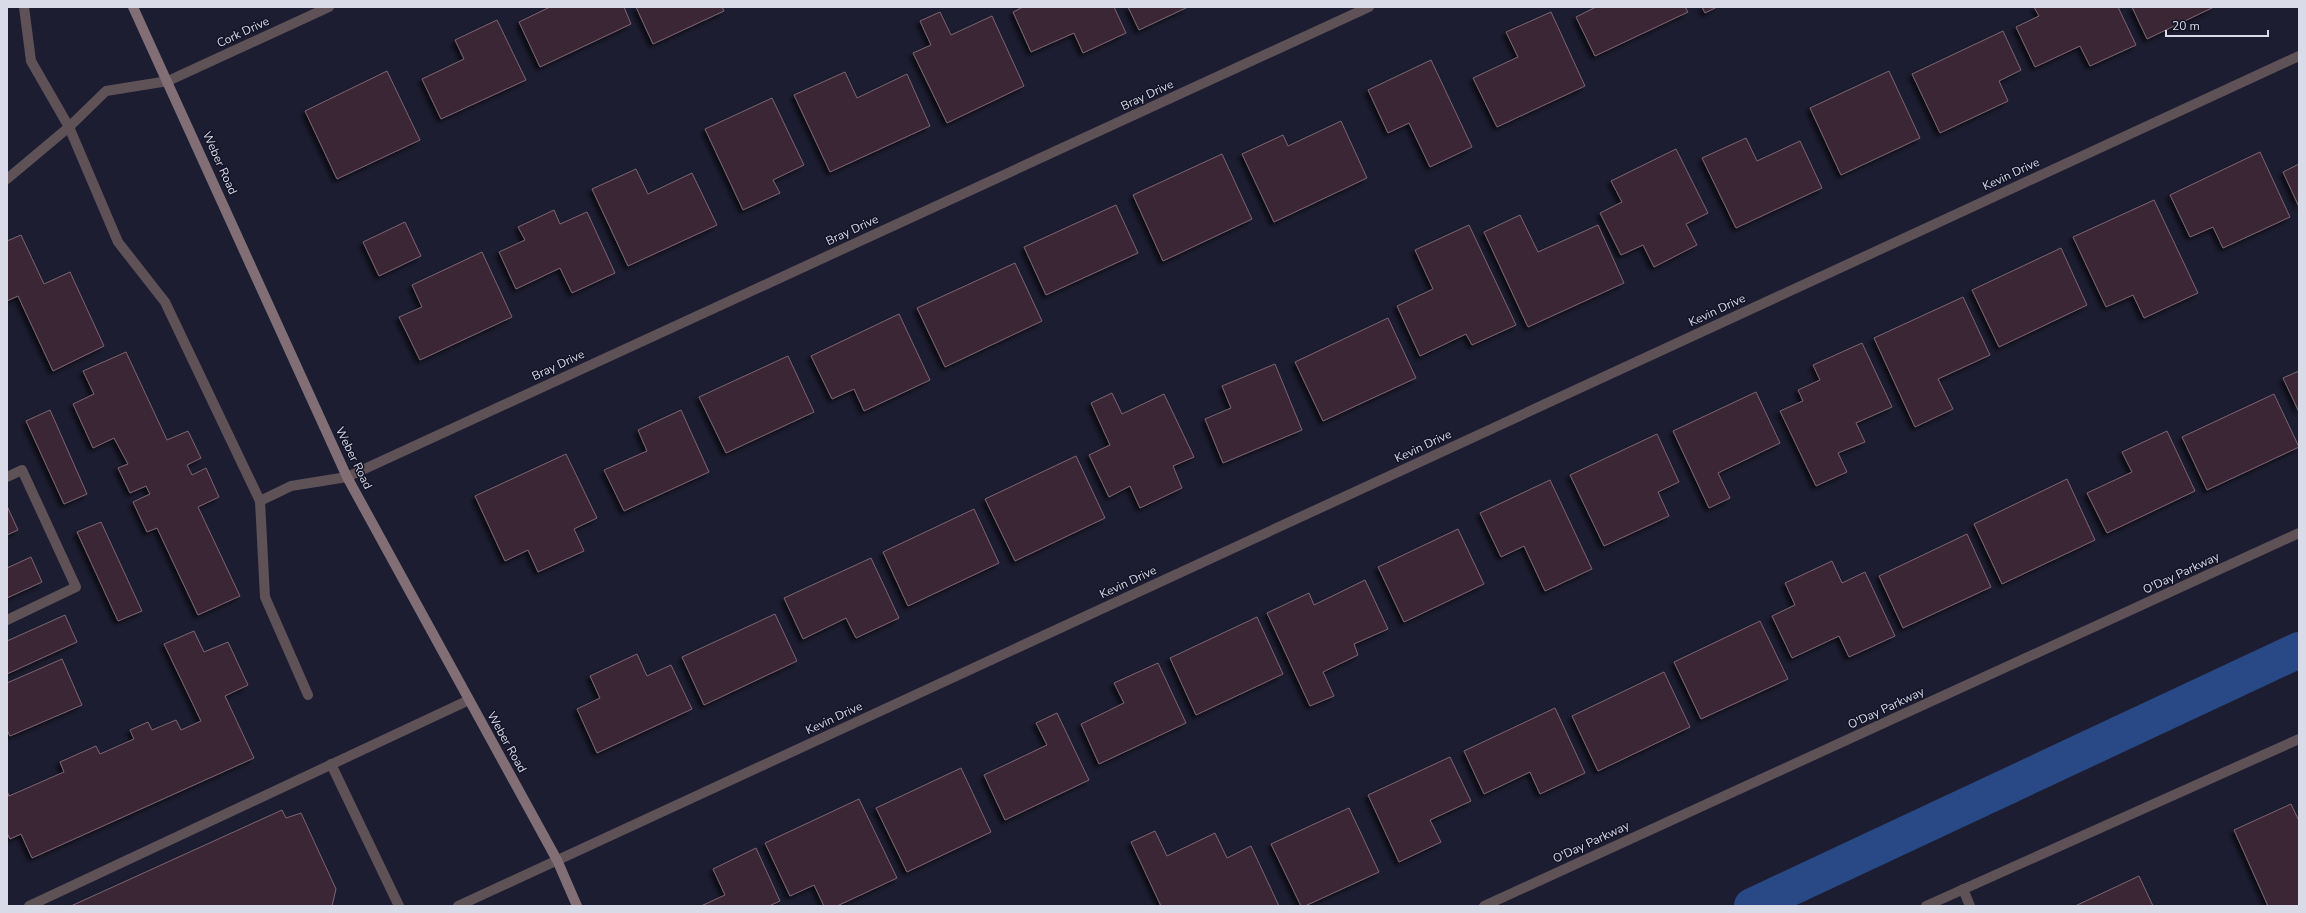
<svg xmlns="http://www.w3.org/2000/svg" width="2306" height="913" font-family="'Nunito Sans',sans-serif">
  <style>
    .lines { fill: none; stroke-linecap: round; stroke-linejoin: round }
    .canal { stroke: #284986; stroke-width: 36 }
    .building { fill: #3b2735; stroke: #7b6473; filter: url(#shadow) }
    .service { stroke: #5f5256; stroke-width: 10 }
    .minor { stroke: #5f5256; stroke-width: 10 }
    .tertiary { stroke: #5f5256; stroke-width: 10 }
    .secondary { stroke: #826f75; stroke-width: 10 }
    .labels { text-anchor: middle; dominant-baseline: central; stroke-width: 3; stroke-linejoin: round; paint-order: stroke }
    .street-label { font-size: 12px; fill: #d9dbe8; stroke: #141427 }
  </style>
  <defs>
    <filter id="shadow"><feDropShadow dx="-3.5" dy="3.5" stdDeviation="2" flood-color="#0009"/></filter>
  </defs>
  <rect width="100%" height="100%" fill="#1d1d31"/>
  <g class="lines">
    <polyline class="canal" points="1752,906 2299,650"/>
  </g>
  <g class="building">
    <polygon points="550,7 624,7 631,24 540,67 519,22"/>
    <polygon points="636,7 722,7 724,11 653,44"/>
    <polygon points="1023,7 1114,7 1126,33 1083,53 1074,33 1031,52 1013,12"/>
    <polygon points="1128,7 1188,7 1139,30"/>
    <polygon points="1596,7 1685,7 1688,12 1595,56 1576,17"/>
    <polygon points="1702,7 1717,7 1705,13"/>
    <polygon points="2034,7 2118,7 2136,45 2090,66 2080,46 2035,67 2016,27 2039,16"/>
    <polygon points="2132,7 2214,7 2147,39"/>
    <polygon points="940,12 951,35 992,16 1024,86 947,123 913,53 931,45 920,21"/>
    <polygon points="1551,12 1585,86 1497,127 1473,78 1518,57 1506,32"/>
    <polygon points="497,20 526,80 441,119 422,79 464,59 455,40"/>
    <polygon points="2003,31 2021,70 1999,81 2008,101 1940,133 1912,74"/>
    <polygon points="1431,60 1472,147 1430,167 1409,123 1388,133 1368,90"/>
    <polygon points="387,71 420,140 337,179 305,111"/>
    <polygon points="1889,71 1920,138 1841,175 1810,108"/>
    <polygon points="845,72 857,98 907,74 930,126 830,172 794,95"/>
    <polygon points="772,98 804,165 773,180 780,193 743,210 705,129"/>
    <polygon points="1341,121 1367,178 1274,222 1242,154 1283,135 1288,146"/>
    <polygon points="1746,138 1757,161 1800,141 1822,188 1736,228 1702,158"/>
    <polygon points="1676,149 1708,213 1686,224 1697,245 1654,267 1643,245 1621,255 1600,213 1622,202 1611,181"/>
    <polygon points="2260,152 2290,217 2223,248 2213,227 2190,237 2170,195"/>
    <polygon points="1222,154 1252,219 1163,261 1133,195"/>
    <polygon points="2299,164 2299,207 2283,172"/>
    <polygon points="636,169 648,194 692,173 717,225 628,266 592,189"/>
    <polygon points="2154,200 2198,293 2144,318 2133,295 2106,307 2073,237"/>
    <polygon points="1116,205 1138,253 1046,295 1024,247"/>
    <polygon points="554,210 560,224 587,212 615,273 572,293 560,268 516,289 499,252 525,240 518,227"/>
    <polygon points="1520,215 1538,252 1598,225 1624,283 1528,327 1484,232"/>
    <polygon points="405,222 421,256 379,276 363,242"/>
    <polygon points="1469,225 1516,325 1472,345 1466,334 1420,356 1397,306 1433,289 1415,250"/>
    <polygon points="21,235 44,284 70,272 104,346 53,371 18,296 7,301 7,241"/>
    <polygon points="2061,248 2087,305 1999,347 1972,290"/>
    <polygon points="482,252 512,317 420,360 399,317 422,307 412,285"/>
    <polygon points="1015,263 1042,321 945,367 917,308"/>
    <polygon points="1963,297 1990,355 1938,379 1953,409 1915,427 1874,338"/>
    <polygon points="899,314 930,380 864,411 854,389 832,399 811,356"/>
    <polygon points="1388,318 1416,378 1323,421 1295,362"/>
    <polygon points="1862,343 1892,407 1856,423 1865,442 1838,453 1847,472 1816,486 1780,411 1803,401 1798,390 1820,380 1813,365"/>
    <polygon points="126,352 167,440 188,431 201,458 187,465 192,475 206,468 219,497 198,507 240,596 198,615 157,528 147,532 133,502 150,494 146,486 130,493 118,468 128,464 114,438 93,448 73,404 94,394 83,371"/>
    <polygon points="788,356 814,412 726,453 699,397"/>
    <polygon points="1275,364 1302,430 1223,463 1205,419 1231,408 1222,386"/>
    <polygon points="2299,371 2299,412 2283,378"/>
    <polygon points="1756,392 1780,443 1718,473 1730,498 1709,508 1673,431"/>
    <polygon points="1112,393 1122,414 1164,394 1194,457 1173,466 1182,488 1140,508 1130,486 1109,497 1089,455 1110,445 1091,403"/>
    <polygon points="2274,394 2299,447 2207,490 2182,437"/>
    <polygon points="50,410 87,494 64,504 26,421"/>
    <polygon points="681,410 709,472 624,511 604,470 647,451 638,430"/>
    <polygon points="2167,431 2195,491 2107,533 2087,493 2132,472 2122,452"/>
    <polygon points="1657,434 1679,482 1658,492 1669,516 1604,546 1570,475"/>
    <polygon points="566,454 597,518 574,529 584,551 538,572 528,550 505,561 475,496"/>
    <polygon points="1076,456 1105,518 1015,561 985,499"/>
    <polygon points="2067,479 2095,540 2002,584 1974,524"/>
    <polygon points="1550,480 1592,569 1545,591 1524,546 1501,557 1480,513"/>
    <polygon points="7,506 18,530 7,535"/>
    <polygon points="974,509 999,563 908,606 883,552"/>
    <polygon points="101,522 142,611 118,621 77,532"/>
    <polygon points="1458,529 1484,584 1404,622 1378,567"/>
    <polygon points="1967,534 1991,587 1903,628 1879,576"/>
    <polygon points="31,557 42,582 7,598 7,568"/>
    <polygon points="871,558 899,618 856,638 846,618 803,639 784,598"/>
    <polygon points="1832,561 1842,583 1865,572 1895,636 1849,657 1839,636 1792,658 1772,616 1795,605 1785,583"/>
    <polygon points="1365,580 1388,629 1354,644 1358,655 1323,672 1334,696 1310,706 1267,613 1309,593 1314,605"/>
    <polygon points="775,614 797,661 704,705 682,657"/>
    <polygon points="65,615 77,642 7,674 7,641"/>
    <polygon points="1257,617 1283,674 1196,715 1170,658"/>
    <polygon points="1760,621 1788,679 1701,719 1674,662"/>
    <polygon points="194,631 204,652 228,642 248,685 225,696 254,758 32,858 21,834 10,839 7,833 7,791 9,796 64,772 60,762 96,746 100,754 134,739 130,730 148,722 152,730 176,720 181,730 201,721 164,644"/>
    <polygon points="637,654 647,676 671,665 692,709 597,753 577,709 600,698 590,676"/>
    <polygon points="62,659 82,705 10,736 7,730 7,683"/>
    <polygon points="1158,663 1186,723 1099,764 1081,724 1124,703 1114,683"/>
    <polygon points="1664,672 1690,727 1598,771 1572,716"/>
    <polygon points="1555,708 1585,773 1540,794 1530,772 1484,794 1464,751"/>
    <polygon points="1057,713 1089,780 1005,820 984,775 1047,745 1036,723"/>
    <polygon points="1450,757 1471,801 1430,820 1441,842 1399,862 1368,795"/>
    <polygon points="961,768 991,832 907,872 876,808"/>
    <polygon points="859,799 897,878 837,906 824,906 814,885 790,896 765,843"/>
    <polygon points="2291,804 2299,821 2299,906 2268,906 2234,830"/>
    <polygon points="1349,808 1379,872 1305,906 1301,906 1271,844"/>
    <polygon points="282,810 286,818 301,813 336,889 332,906 71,906"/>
    <polygon points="1155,831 1167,856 1215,833 1227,858 1251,846 1279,906 1161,906 1131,842"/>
    <polygon points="756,848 780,901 769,906 701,906 725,895 713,869"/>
    <polygon points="2139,876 2153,906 2075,906"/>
  </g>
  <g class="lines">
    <g class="service">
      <polyline points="24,7 31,61 69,127 118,242 165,302 260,501 265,597 308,695"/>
      <polyline points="7,179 69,127 106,91 168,81"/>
      <polyline points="7,477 22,470 76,587 7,620"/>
      <polyline points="260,501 291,486 347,477"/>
      <polyline points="331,764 399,906"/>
      <polyline points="29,906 469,700"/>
    </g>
    <g class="minor">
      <polyline points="168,81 329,7"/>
      <polyline points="347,477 1369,7"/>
      <polyline points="1963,889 1970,906"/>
      <polyline points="458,906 2299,56"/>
    </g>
    <g class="tertiary">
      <polyline points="1484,906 2299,533"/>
      <polyline points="1926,906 2299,739"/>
    </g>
    <polyline class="secondary" points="133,7 347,477 557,860 577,906"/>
  </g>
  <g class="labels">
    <g class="street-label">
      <text transform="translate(243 32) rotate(-25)">Cork Drive</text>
      <text transform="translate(1147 95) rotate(-25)">Bray Drive</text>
      <text transform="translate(220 163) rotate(66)">Weber Road</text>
      <text transform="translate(2011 174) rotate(-25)">Kevin Drive</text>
      <text transform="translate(852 230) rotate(-25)">Bray Drive</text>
      <text transform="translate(1717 310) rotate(-25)">Kevin Drive</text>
      <text transform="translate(558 365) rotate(-25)">Bray Drive</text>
      <text transform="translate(1423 446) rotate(-25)">Kevin Drive</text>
      <text transform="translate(354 458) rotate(64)">Weber Road</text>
      <text transform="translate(2181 573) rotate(-25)">O'Day Parkway</text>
      <text transform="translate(1128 582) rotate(-25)">Kevin Drive</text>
      <text transform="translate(1886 708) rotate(-25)">O'Day Parkway</text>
      <text transform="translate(834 718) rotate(-25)">Kevin Drive</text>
      <text transform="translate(507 742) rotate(61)">Weber Road</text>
      <text transform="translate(1591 842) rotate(-25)">O'Day Parkway</text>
    </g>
  </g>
  <rect width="2306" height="913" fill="none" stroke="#d9dbe8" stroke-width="16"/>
  <path d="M2166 30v6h102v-6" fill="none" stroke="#d9dbe8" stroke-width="2"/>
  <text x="2172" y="30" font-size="12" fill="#d9dbe8" stroke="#141427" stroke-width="3" paint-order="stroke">20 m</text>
</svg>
